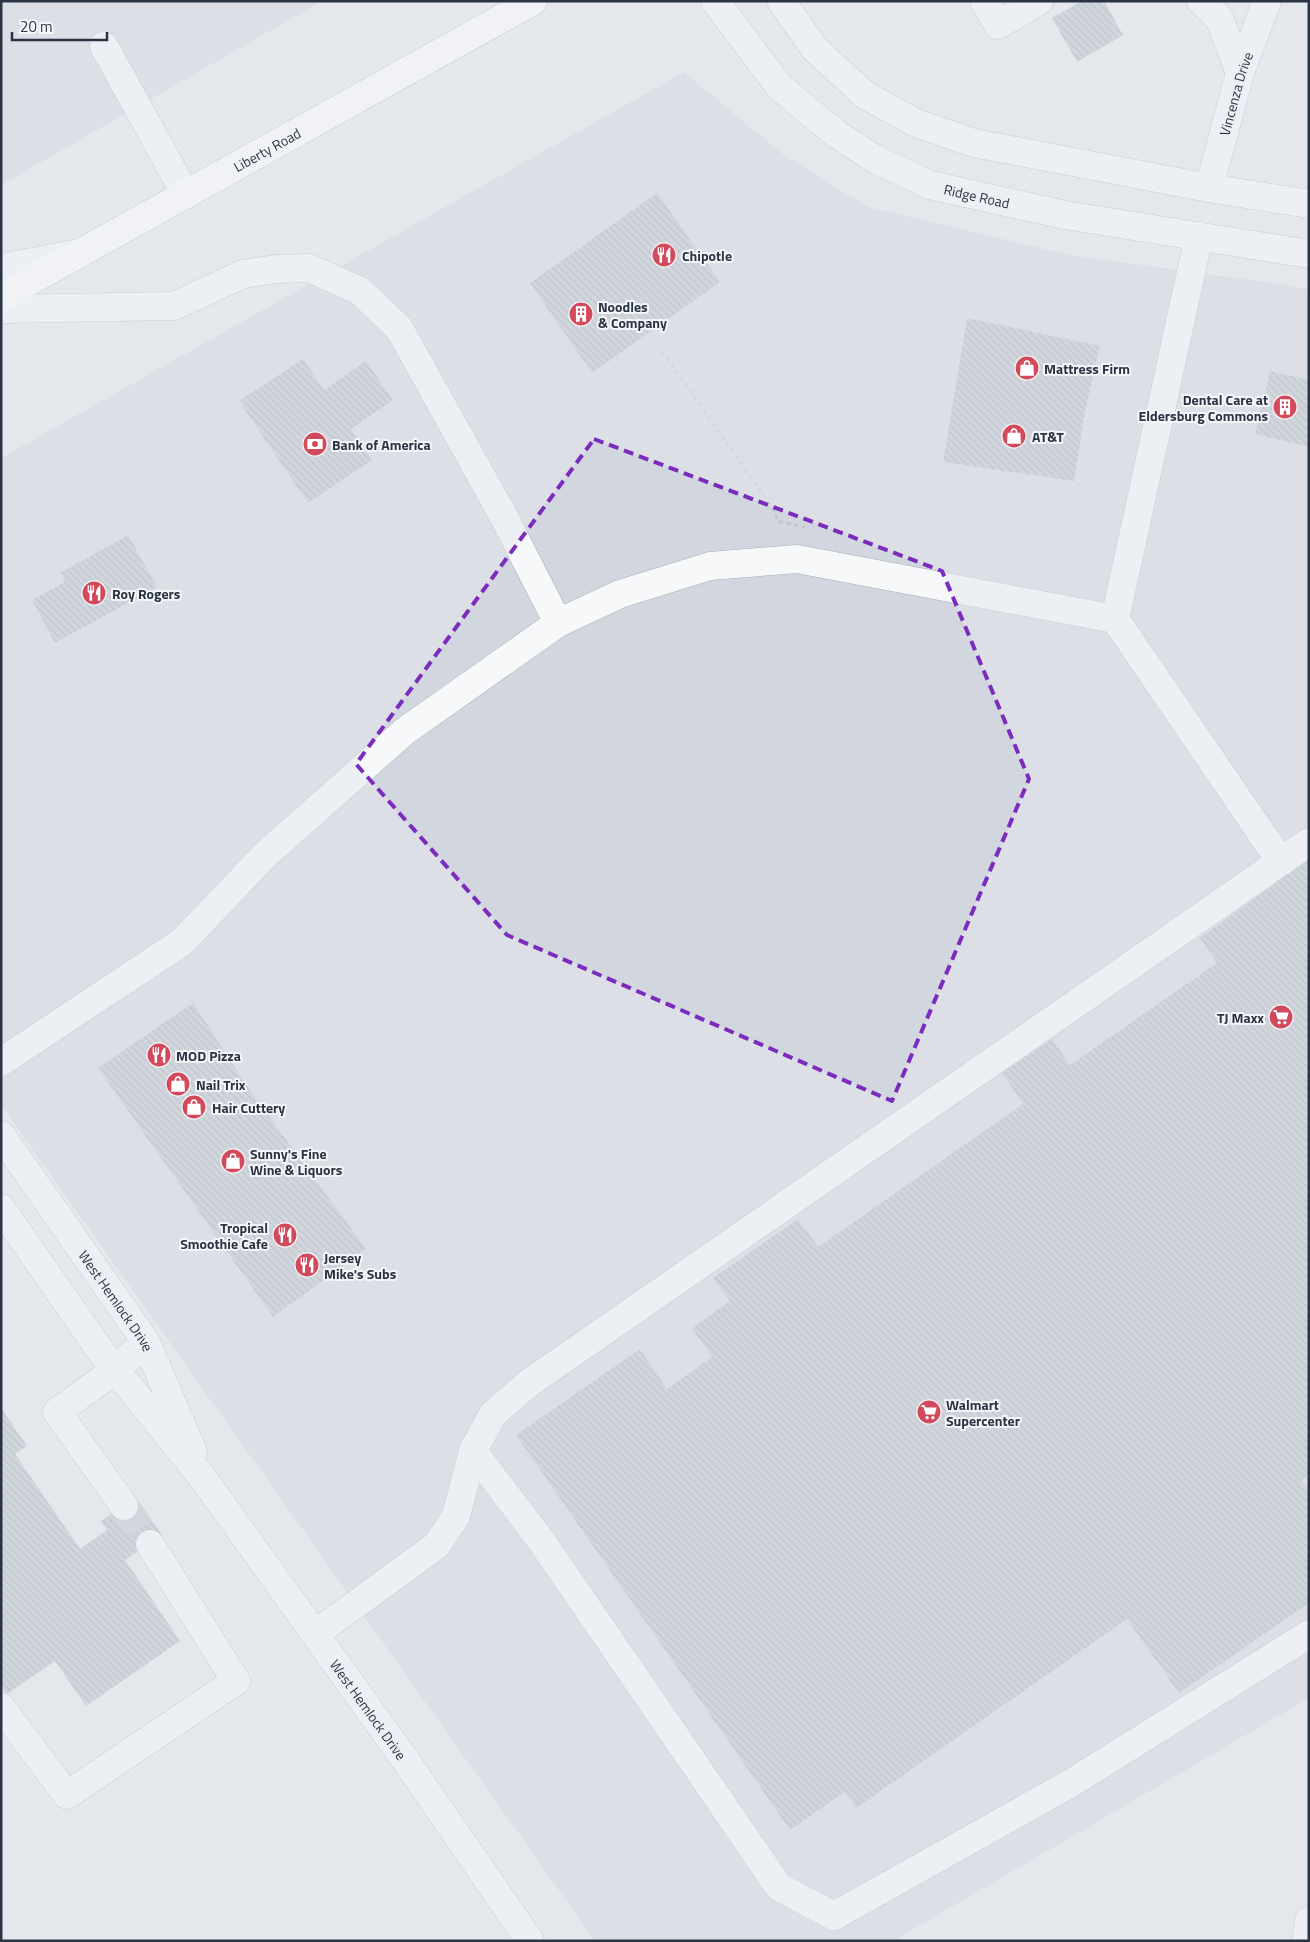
<svg xmlns="http://www.w3.org/2000/svg" width="1310" height="1942" font-family="'Titillium Web',sans-serif">
  <style>
    .built { fill: #d2d6de }
    .building { fill: url(#building-back-hatch) }
    .lines { fill: none; stroke-linecap: round; stroke-linejoin: round }
    .minor-tunnel { stroke: #bfc3cb; stroke-width: 28; stroke-dasharray: 28 14; stroke-linecap: butt }
    .minor-casing { stroke: #a9aeb7; stroke-width: 29 }
    .major-casing { stroke: #a3abb8; stroke-width: 29 }
    .path { stroke: #c2c5cb; stroke-width: 3; stroke-dasharray: 4 4; stroke-linecap: butt }
    .minor { stroke: #f7f8fa; stroke-width: 28 }
    .major { stroke: #fff; stroke-width: 28 }
    .marked { fill: none; stroke: #7b2cbf; stroke-width: 4; stroke-dasharray: 10 6; stroke-linejoin: round }
    .labels { text-anchor: middle; dominant-baseline: central; stroke-width: 4; stroke-linejoin: round; paint-order: stroke }
    .street-label { font-size: 14px; fill: #2b3445; stroke: #f4f6f9 }
    .poi-label { font-size: 14px; font-weight: bold; fill: #2b3445; stroke: #f4f6f9; text-anchor: start }
  </style>
  <defs>
    <pattern id="building-back-hatch" width="6" height="6" patternUnits="userSpaceOnUse" patternTransform="scale(1.25)"><rect width="6" height="6" fill="#bbc0ca"/><path d="M-1 5l2 2M0 0l6 6M5-1l2 2" fill="none" stroke="#989da6"/></pattern>
  </defs>
  <rect width="100%" height="100%" fill="#e4e7ec"/>
  <g class="built">
    <polygon points="1,1 322,1 1,185"/>
    <polygon points="684,72 784,155 868,207 1069,255 1293,286 1309,290 1309,1698 893,1941 595,1941 1,1105 1,458"/>
  </g>
  <g class="building">
    <polygon points="1082,1 1104,1 1123,35 1077,62 1052,18"/>
    <polygon points="657,193 720,282 592,373 530,283"/>
    <polygon points="967,318 1100,346 1085,411 1074,481 943,462"/>
    <polygon points="303,359 324,390 366,361 393,400 351,429 372,460 308,503 239,401"/>
    <polygon points="1270,371 1309,380 1309,447 1255,434"/>
    <polygon points="128,535 157,587 55,643 32,600 65,582 60,573"/>
    <polygon points="1309,859 1309,1475 1301,1481 1309,1491 1309,1603 1179,1693 1127,1619 856,1808 845,1792 790,1830 516,1435 640,1349 667,1389 712,1357 692,1328 730,1301 713,1278 798,1219 818,1247 1023,1104 1002,1073 1052,1039 1070,1065 1217,963 1200,938"/>
    <polygon points="193,1003 249,1089 366,1249 273,1317 98,1068"/>
    <polygon points="1,1408 27,1446 15,1454 80,1549 107,1530 101,1521 136,1498 162,1535 125,1560 180,1641 86,1706 55,1661 7,1694 1,1686"/>
  </g>
  <g class="lines">
    <polyline class="minor-tunnel" points="124,1506 150,1544"/>
    <defs>
      <g id="minor">
        <path id="s1" d="M715,1L779,86L807,110L838,135L875,159L930,185L1065,215L1309,254"/>
        <polyline points="781,1 815,49 865,95 916,123 974,143 1209,188 1309,204"/>
        <polyline points="984,1 998,25 1039,1"/>
        <polyline points="1201,1 1219,18 1240,73"/>
        <polyline points="104,46 186,195"/>
        <path id="s2" d="M1209,188L1240,73L1267,1"/>
        <polyline points="1199,236 1115,619 1281,862"/>
        <polyline points="1,268 74,254"/>
        <polyline points="1,309 174,306 243,274 276,269 309,268 360,291 399,328 504,517 558,623"/>
        <polyline points="1,1062 182,942 266,854 405,731 558,623 620,594 710,566 797,559 1115,619"/>
        <path id="s3" d="M1,1135L146,1342L193,1452"/>
        <path id="s4" d="M1,1208L102,1353L205,1481L406,1761L530,1941"/>
        <polyline points="473,1451 542,1542 779,1887 834,1916 1071,1783 1309,1634"/>
        <polyline points="124,1506 57,1412 115,1370 146,1342"/>
        <polyline points="315,1634 437,1545 456,1516 473,1451 493,1414 529,1383 1309,842"/>
        <polyline points="1,1707 67,1795 236,1681 150,1544"/>
        <polyline points="1306,1941 1309,1920"/>
      </g>
      <g id="major">
        <path id="s5" d="M1,297L533,1"/>
      </g>
    </defs>
    <use href="#minor" class="minor-casing"/>
    <use href="#major" class="major-casing"/>
    <polyline class="path" points="662,351 776,513 777,521 805,527"/>
    <use href="#minor" class="minor"/>
    <use href="#major" class="major"/>
  </g>
  <path d="M0 0H1310V1942H0ZM594,439L942,571L1029,779L892,1101L507,935L356,764Z" fill="#e4e7ec" fill-opacity=".55" fill-rule="evenodd"/>
  <path class="marked" d="M594,439L942,571L1029,779L892,1101L507,935L356,764Z"/>
  <defs>
    <symbol id="restaurant-disc" viewBox="-11 -11 22 22"><circle r="9.5" fill="#d1495b" stroke="#f4f6f9"/><path d="M-5-6h1v4h1v-4h1v4h1v-4h1v5L-1.5 .5V6h-2V.5L-5-1ZM5-6V6H3V1.5H1.5Q1.5-4 5-6Z" fill="#fff"/></symbol>
    <symbol id="building-disc" viewBox="-11 -11 22 22"><circle r="9.5" fill="#d1495b" stroke="#f4f6f9"/><path d="M-4-6H4V6H1V3H-1V6H-4ZM-2.5-4.3h1.7v1.8h-1.7ZM.8-4.3h1.7v1.8H.8ZM-2.5-1h1.7V.8h-1.7ZM.8-1h1.7V.8H.8Z" fill="#fff"/></symbol>
    <symbol id="shop-disc" viewBox="-11 -11 22 22"><circle r="9.5" fill="#d1495b" stroke="#f4f6f9"/><path d="M-5-2.5h2.3a2.7 3.5 0 0 1 5.4 0H5L5.5 6h-11ZM-1.5-2.5h3a1.5 2.3 0 0 0-3 0Z" fill="#fff"/></symbol>
    <symbol id="bank-disc" viewBox="-11 -11 22 22"><circle r="9.5" fill="#d1495b" stroke="#f4f6f9"/><path d="M-6-4H6V4H-6ZM0-2.3a2.3 2.3 0 1 0 0 4.6a2.3 2.3 0 1 0 0-4.6Z" fill="#fff"/></symbol>
    <symbol id="supermarket-disc" viewBox="-11 -11 22 22"><circle r="9.5" fill="#d1495b" stroke="#f4f6f9"/><path d="M-6-5.5h2.5l.6 2H6L4.5 2H-2.5L-4.4-4H-6ZM-1.5 3.2a1.3 1.3 0 1 0 .1 0ZM3 3.2a1.3 1.3 0 1 0 .1 0Z" fill="#fff"/></symbol>
  </defs>
  <g fill-rule="evenodd">
    <use href="#restaurant-disc" x="650" y="241" width="28" height="28"/>
    <use href="#building-disc" x="567" y="300" width="28" height="28"/>
    <use href="#shop-disc" x="1013" y="354" width="28" height="28"/>
    <use href="#building-disc" x="1271" y="393" width="28" height="28"/>
    <use href="#shop-disc" x="1000" y="422" width="28" height="28"/>
    <use href="#bank-disc" x="301" y="430" width="28" height="28"/>
    <use href="#restaurant-disc" x="80" y="579" width="28" height="28"/>
    <use href="#supermarket-disc" x="1267" y="1003" width="28" height="28"/>
    <use href="#restaurant-disc" x="145" y="1041" width="28" height="28"/>
    <use href="#shop-disc" x="164" y="1070" width="28" height="28"/>
    <use href="#shop-disc" x="180" y="1093" width="28" height="28"/>
    <use href="#shop-disc" x="219" y="1147" width="28" height="28"/>
    <use href="#restaurant-disc" x="271" y="1221" width="28" height="28"/>
    <use href="#restaurant-disc" x="293" y="1251" width="28" height="28"/>
    <use href="#supermarket-disc" x="915" y="1398" width="28" height="28"/>
  </g>
  <g class="labels">
    <g class="street-label">
      <text stroke="none"><textPath href="#s2" startOffset="98">Vincenza Drive</textPath></text>
      <text stroke="none"><textPath href="#s5" startOffset="304">Liberty Road</textPath></text>
      <text stroke="none"><textPath href="#s1" startOffset="336">Ridge Road</textPath></text>
      <text stroke="none"><textPath href="#s3" startOffset="202">West Hemlock Drive</textPath></text>
      <text stroke="none"><textPath href="#s4" startOffset="622">West Hemlock Drive</textPath></text>
    </g>
    <g class="poi-label">
      <text x="682" y="255">Chipotle</text>
      <text x="598" y="306">Noodles<tspan x="598" dy="16">&amp; Company</tspan></text>
      <text x="1044" y="368">Mattress Firm</text>
      <text x="1268" y="399" text-anchor="end">Dental Care at<tspan x="1268" dy="16">Eldersburg Commons</tspan></text>
      <text x="1032" y="436">AT&amp;T</text>
      <text x="332" y="444">Bank of America</text>
      <text x="112" y="593">Roy Rogers</text>
      <text x="1264" y="1017" text-anchor="end">TJ Maxx</text>
      <text x="176" y="1055">MOD Pizza</text>
      <text x="196" y="1084">Nail Trix</text>
      <text x="212" y="1107">Hair Cuttery</text>
      <text x="250" y="1153">Sunny's Fine<tspan x="250" dy="16">Wine &amp; Liquors</tspan></text>
      <text x="268" y="1227" text-anchor="end">Tropical<tspan x="268" dy="16">Smoothie Cafe</tspan></text>
      <text x="324" y="1257">Jersey<tspan x="324" dy="16">Mike's Subs</tspan></text>
      <text x="946" y="1404">Walmart<tspan x="946" dy="16">Supercenter</tspan></text>
    </g>
  </g>
  <rect width="1310" height="1942" fill="none" stroke="#2b3445" stroke-width="5"/>
  <path d="M12 32v8h95v-8" fill="none" stroke="#2b3445" stroke-width="2.5"/>
  <text x="20" y="32" font-size="15" fill="#2b3445" stroke="#f4f6f9" stroke-width="4" paint-order="stroke">20 m</text>
</svg>
